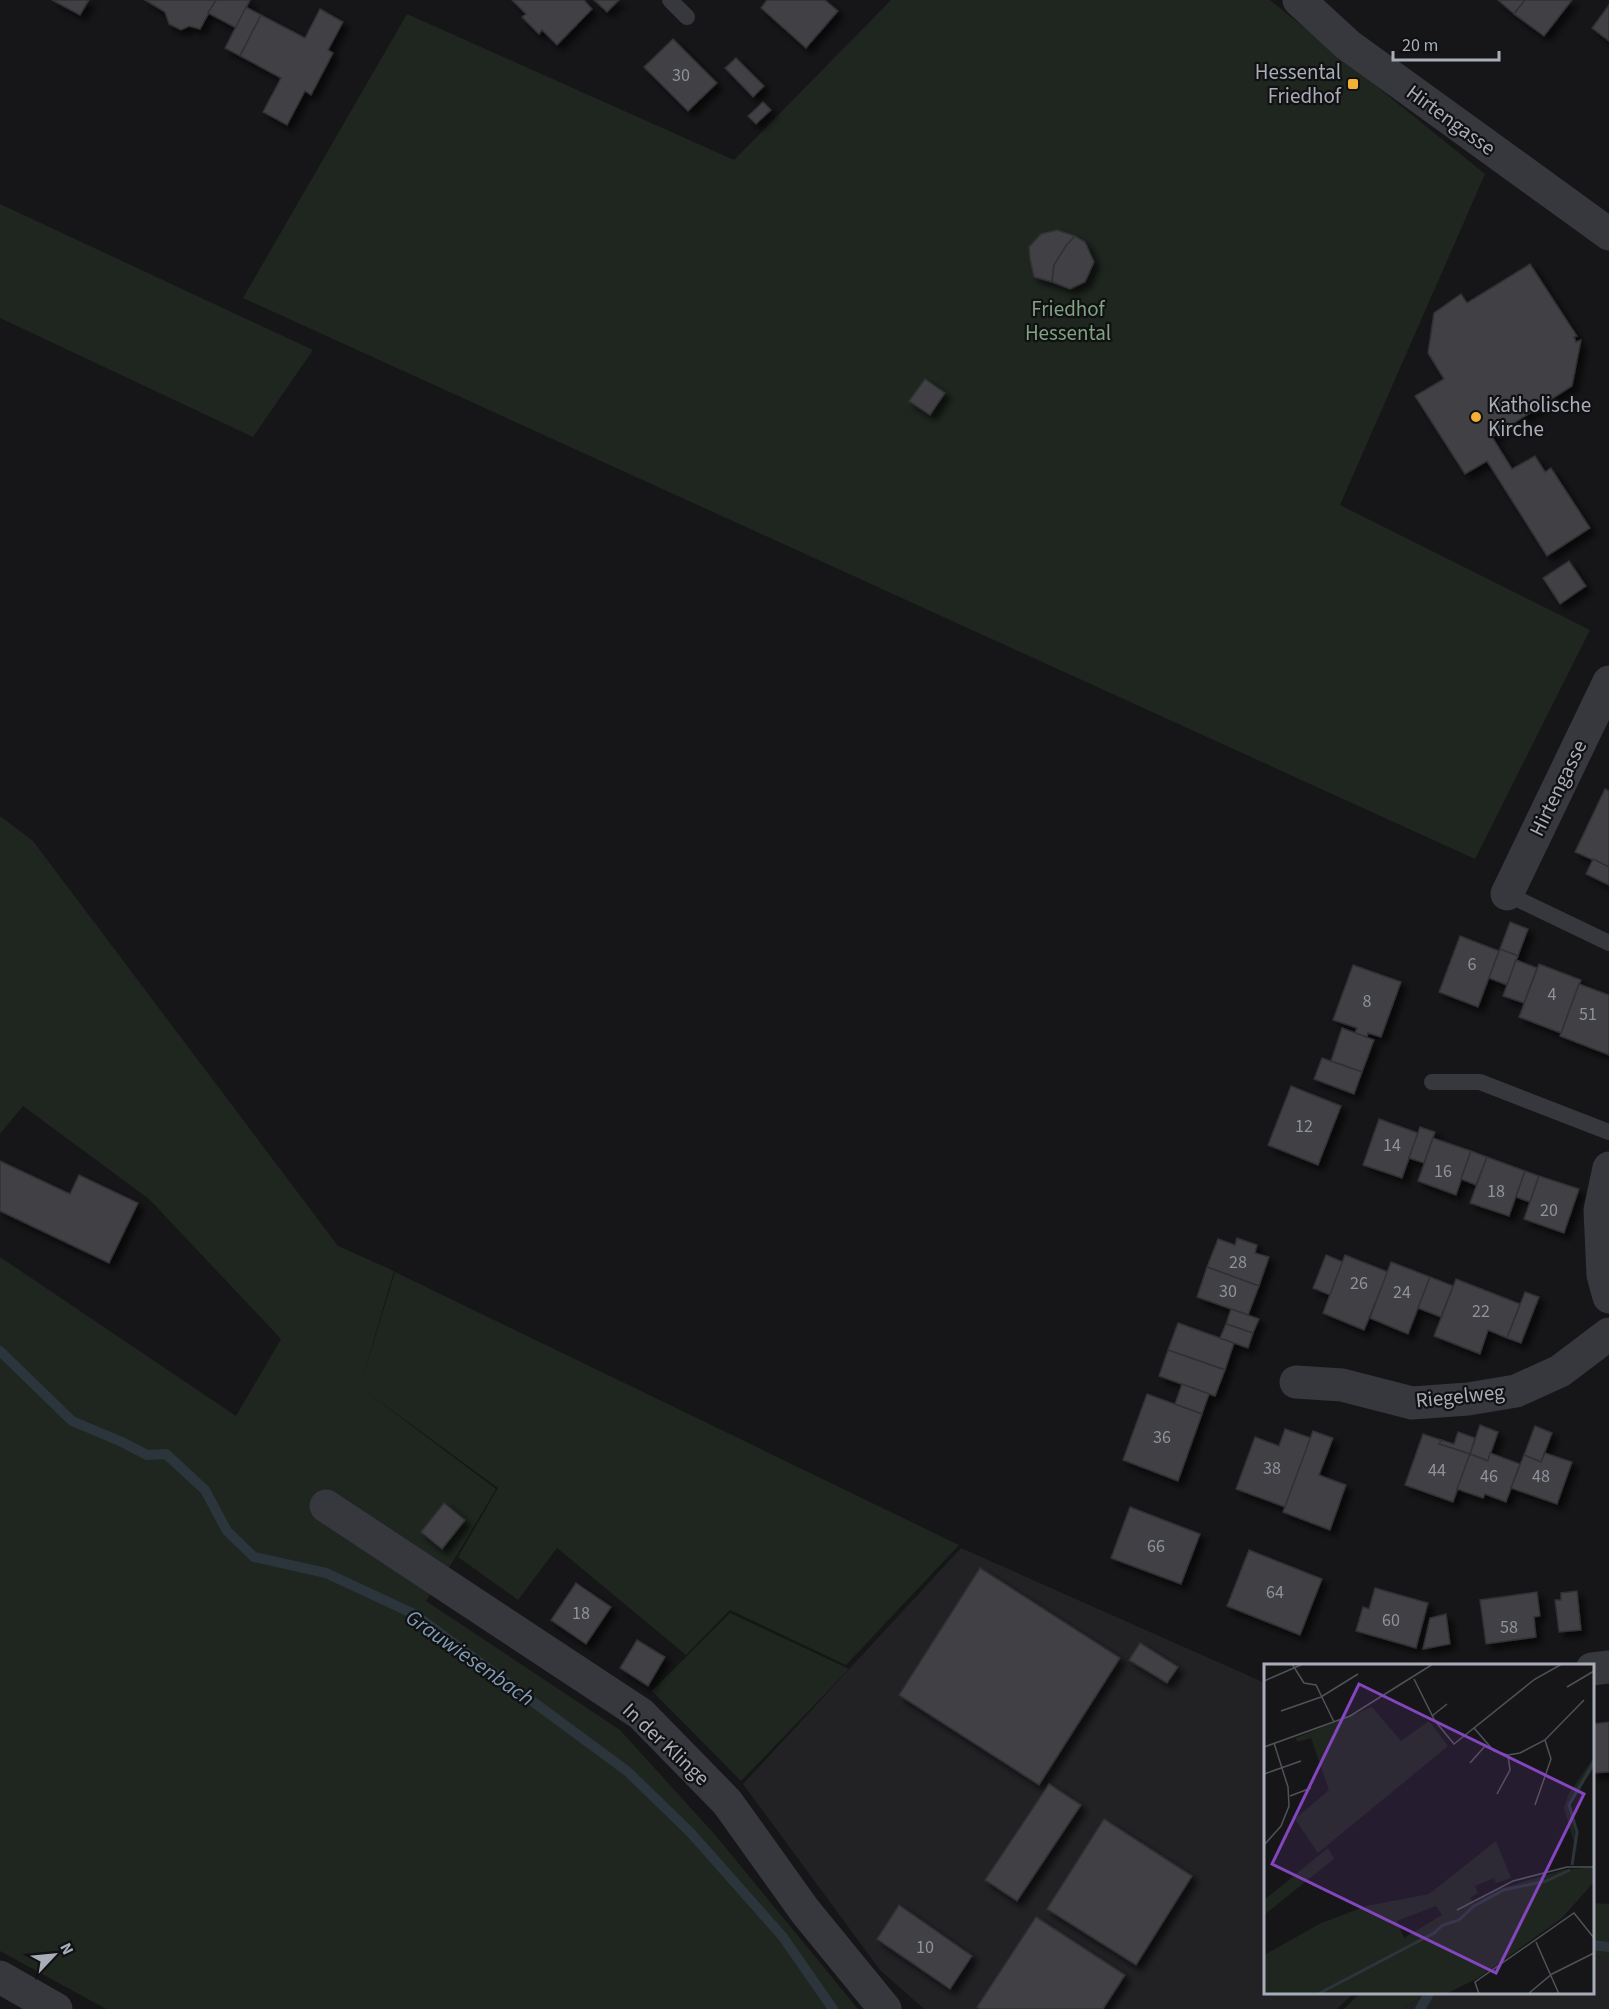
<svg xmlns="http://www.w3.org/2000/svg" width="1609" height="2009" font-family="'Source Sans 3',sans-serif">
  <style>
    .built { fill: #222225 }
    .green { fill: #1e261f }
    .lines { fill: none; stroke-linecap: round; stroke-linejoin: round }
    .stream { stroke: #2c353c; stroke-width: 10 }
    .building { fill: #404145; stroke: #303034; stroke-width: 1.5; filter: url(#shadow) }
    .service { stroke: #37383d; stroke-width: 16 }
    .minor { stroke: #37383d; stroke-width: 33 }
    .poi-dot { fill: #f2b134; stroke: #111113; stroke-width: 2 }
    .labels { text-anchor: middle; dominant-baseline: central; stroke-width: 4.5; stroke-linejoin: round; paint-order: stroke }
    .number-label { font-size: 18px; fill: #8e929b }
    .poi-label { font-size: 21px; fill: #a8adb8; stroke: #111113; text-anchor: end }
    .street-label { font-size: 21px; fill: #a8adb8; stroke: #111113 }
    .park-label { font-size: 21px; fill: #7fa381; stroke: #111113 }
    .water-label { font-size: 22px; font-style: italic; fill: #7f9bb3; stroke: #111113 }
    .inset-river { fill: none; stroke: #2c353c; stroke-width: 3 }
    .inset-road { fill: none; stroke: #505258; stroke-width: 1.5 }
    .view { fill: #8446be; fill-opacity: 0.15; stroke: #8446be; stroke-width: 3 }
    .inset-edge { fill: none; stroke: #a8adb8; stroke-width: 3 }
  </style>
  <defs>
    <filter id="shadow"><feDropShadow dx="5.5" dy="5.5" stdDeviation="3" flood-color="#0009"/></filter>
  </defs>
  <rect width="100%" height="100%" fill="#161618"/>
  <g class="built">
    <polygon points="961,1548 1265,1683 1266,1992 1354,1993 1340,2006 1337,2009 924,2009 880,1970 743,1784"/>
    <polygon points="1593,1956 1609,1959 1609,2009 1402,2009 1428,1993 1592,1992"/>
  </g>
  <g class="green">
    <polygon points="891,0 1270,0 1485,174 1340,505 1590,630 1475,859 243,298 407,14 734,160"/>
    <polygon points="0,204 313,350 253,437 0,318"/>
    <polygon points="0,816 33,841 338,1246 394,1271 361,1383 395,1272 959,1545 846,1665 730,1610 686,1655 557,1548 518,1600 458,1557 498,1488 360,1387 496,1489 457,1555 426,1601 620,1730 716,1836 858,2009 106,2009 0,1951 0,1257 236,1416 281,1339 149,1199 23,1106 0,1134"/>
    <polygon points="730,1613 849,1669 741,1781 652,1691"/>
    <polygon points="1592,1903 1609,1904 1609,1959 1593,1956"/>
    <polygon points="1361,1992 1428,1992 1428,1993 1402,2009 1344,2009"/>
  </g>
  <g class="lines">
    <g class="stream">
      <polyline points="0,1351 72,1421 122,1442 147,1455 166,1454 205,1490 227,1531 254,1557 326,1573 414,1614 627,1771 690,1832 783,1937 833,2009"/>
      <polyline points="1592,1945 1609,1947"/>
      <polyline points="1420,2009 1430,1992"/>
    </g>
  </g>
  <g class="building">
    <polygon points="52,0 89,0 80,15"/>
    <polygon points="145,0 216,0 200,29 189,26 181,30 169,24 165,12"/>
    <polygon points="216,0 250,0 236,28 208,13"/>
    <polygon points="512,0 584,0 592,9 557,45 542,30 539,34 522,17 526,14"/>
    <polygon points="594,0 619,0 607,12"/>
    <polygon points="767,0 825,0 838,11 806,48 761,8"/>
    <polygon points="1498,0 1525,0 1514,14"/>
    <polygon points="1525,0 1572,0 1544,36 1514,14"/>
    <polygon points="1609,5 1609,41 1592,28"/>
    <polygon points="246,7 261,15 240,56 225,48"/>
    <polygon points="320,9 343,22 328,50 333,53 311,95 305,91 287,125 263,112 281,78 240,56 261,15 305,38"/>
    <polygon points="673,39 717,83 688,111 644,67"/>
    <polygon points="736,58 764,86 753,97 725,68"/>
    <polygon points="763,102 771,110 756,124 748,116"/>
    <polygon points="1057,230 1075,236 1066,246 1054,265 1052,282 1034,277 1030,259 1029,247 1041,234"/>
    <polygon points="1075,236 1085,242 1094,262 1085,282 1070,289 1052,282 1054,265 1066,246"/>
    <polygon points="1530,264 1577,336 1574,337 1576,342 1581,340 1572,386 1492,437 1512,469 1535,456 1545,472 1551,468 1590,528 1547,556 1487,461 1465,474 1415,396 1444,379 1428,353 1434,313 1461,294 1467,303"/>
    <polygon points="925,379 945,393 930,415 909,401"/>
    <polygon points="1569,561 1586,586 1560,604 1543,578"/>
    <polygon points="1605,789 1609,791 1609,867 1575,852"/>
    <polygon points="1593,859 1609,867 1609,885 1586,874"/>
    <polygon points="1510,922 1528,929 1518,956 1500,949"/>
    <polygon points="1460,936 1499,951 1478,1007 1439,992"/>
    <polygon points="1500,949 1518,956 1507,985 1489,978"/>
    <polygon points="1516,960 1537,968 1524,1003 1503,996"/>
    <polygon points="1539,964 1581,980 1561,1033 1519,1017"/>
    <polygon points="1353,965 1401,982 1381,1037 1368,1033 1367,1037 1355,1033 1357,1028 1333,1020"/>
    <polygon points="1579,984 1609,995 1609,1055 1560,1036"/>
    <polygon points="1342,1028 1374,1040 1362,1072 1331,1061"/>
    <polygon points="1322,1058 1362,1072 1354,1094 1314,1079"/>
    <polygon points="1291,1086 1341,1106 1318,1165 1268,1145"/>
    <polygon points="1379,1119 1418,1133 1402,1178 1363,1165"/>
    <polygon points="1420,1127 1435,1132 1424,1163 1409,1158"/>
    <polygon points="1433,1138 1471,1151 1456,1195 1418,1181"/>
    <polygon points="1471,1151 1487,1157 1476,1185 1461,1179"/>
    <polygon points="1487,1157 1525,1171 1509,1216 1470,1203"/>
    <polygon points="0,1161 70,1194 79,1175 138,1203 109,1263 0,1211"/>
    <polygon points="1525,1171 1539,1176 1530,1202 1516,1197"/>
    <polygon points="1539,1176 1579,1189 1564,1233 1524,1219"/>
    <polygon points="1237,1238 1257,1245 1255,1253 1269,1257 1259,1286 1207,1267 1218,1239 1235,1245"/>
    <polygon points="1326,1255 1343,1262 1330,1295 1313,1288"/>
    <polygon points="1345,1255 1388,1272 1364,1330 1323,1313"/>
    <polygon points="1391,1262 1430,1277 1408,1334 1370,1318"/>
    <polygon points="1207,1267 1259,1286 1248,1315 1197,1297"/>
    <polygon points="1430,1277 1453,1286 1441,1317 1418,1308"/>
    <polygon points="1456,1279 1520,1304 1507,1338 1488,1330 1480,1354 1434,1336"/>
    <polygon points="1525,1292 1539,1297 1521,1343 1507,1338"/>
    <polygon points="1231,1309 1259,1319 1253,1333 1226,1324"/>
    <polygon points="1178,1323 1234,1343 1225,1370 1168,1350"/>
    <polygon points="1226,1324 1253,1333 1248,1348 1220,1338"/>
    <polygon points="1168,1350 1225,1370 1215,1396 1159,1376"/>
    <polygon points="1182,1384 1209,1394 1202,1414 1175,1404"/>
    <polygon points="1147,1394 1202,1414 1178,1481 1123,1460"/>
    <polygon points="1480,1425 1498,1432 1488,1461 1470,1454"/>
    <polygon points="1535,1426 1552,1433 1541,1462 1524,1455"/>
    <polygon points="1285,1429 1311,1438 1285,1507 1236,1489 1255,1437 1279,1446"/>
    <polygon points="1313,1431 1333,1438 1319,1475 1346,1485 1330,1530 1283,1512"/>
    <polygon points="1458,1432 1475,1438 1470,1454 1439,1444 1441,1440 1454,1444"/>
    <polygon points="1423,1434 1441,1440 1439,1444 1470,1454 1453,1502 1405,1485"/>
    <polygon points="1490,1453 1520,1464 1506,1502 1485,1494 1483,1498 1457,1489 1470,1454 1488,1461"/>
    <polygon points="1545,1453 1572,1462 1557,1504 1511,1488 1524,1455 1541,1462"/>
    <polygon points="444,1503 465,1520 442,1549 421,1532"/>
    <polygon points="1130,1507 1200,1534 1181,1584 1111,1558"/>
    <polygon points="1249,1550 1322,1579 1300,1635 1227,1606"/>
    <polygon points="980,1568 1120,1658 1039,1785 899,1695"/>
    <polygon points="576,1583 611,1607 586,1644 551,1620"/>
    <polygon points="1375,1588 1428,1603 1416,1648 1356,1631 1363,1607 1369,1609"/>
    <polygon points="1577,1591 1581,1630 1559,1632 1555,1600 1561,1600 1561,1593"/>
    <polygon points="1537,1592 1540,1616 1534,1617 1536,1637 1486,1644 1480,1600"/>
    <polygon points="1446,1614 1450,1644 1423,1649 1430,1618"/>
    <polygon points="637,1640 665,1657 648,1686 620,1668"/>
    <polygon points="1140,1643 1178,1667 1167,1683 1129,1660"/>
    <polygon points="1609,1722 1609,1772 1592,1773 1592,1724"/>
    <polygon points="1049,1784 1081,1805 1017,1901 985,1880"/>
    <polygon points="1104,1819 1192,1876 1136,1965 1047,1909"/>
    <polygon points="899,1905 972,1956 950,1989 877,1939"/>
    <polygon points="1036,1917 1125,1975 1103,2009 980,2009 977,2007"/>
  </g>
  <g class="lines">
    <g class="service">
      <polyline points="670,0 687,17"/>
      <polyline points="1507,894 1609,943"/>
      <polyline points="1432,1082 1480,1082 1609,1132"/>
    </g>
    <g class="minor">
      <polyline points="1299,0 1348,45 1609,234"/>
      <polyline points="1507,894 1609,682"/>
      <polyline points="1609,1168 1600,1210 1603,1275 1609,1297"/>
      <polyline points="1296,1382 1342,1385 1412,1403 1468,1399 1516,1391 1560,1371 1609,1334"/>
      <polyline points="326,1506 641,1714 727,1802 805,1911 885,2009"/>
      <polyline points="1592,1669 1609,1667"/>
      <polyline points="0,1977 56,2009"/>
    </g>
  </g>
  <g class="poi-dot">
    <rect x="1347" y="78" width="12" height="12" rx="3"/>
    <circle cx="1476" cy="417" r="6"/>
  </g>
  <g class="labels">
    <g class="number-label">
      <text x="681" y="75">30</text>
      <text x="1472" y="964">6</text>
      <text x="1552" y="994">4</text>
      <text x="1367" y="1001">8</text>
      <text x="1588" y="1014">51</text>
      <text x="1304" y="1126">12</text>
      <text x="1392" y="1145">14</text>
      <text x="1443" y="1171">16</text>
      <text x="1496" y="1191">18</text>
      <text x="1549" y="1210">20</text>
      <text x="1238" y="1262">28</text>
      <text x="1359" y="1283">26</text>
      <text x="1228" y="1291">30</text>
      <text x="1402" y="1292">24</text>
      <text x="1481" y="1311">22</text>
      <text x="1162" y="1437">36</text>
      <text x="1272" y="1468">38</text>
      <text x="1437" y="1470">44</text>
      <text x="1489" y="1476">46</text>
      <text x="1541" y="1476">48</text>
      <text x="1156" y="1546">66</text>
      <text x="1275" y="1592">64</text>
      <text x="581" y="1613">18</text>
      <text x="1391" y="1620">60</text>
      <text x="1509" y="1627">58</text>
      <text x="925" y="1947">10</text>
    </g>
    <g class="poi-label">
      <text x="1341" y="72">Hessental<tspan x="1341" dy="24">Friedhof</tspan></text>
      <text x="1488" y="405" text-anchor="start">Katholische<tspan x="1488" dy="24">Kirche</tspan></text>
    </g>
    <g class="street-label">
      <text transform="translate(1451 120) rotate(36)">Hirtengasse</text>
      <text transform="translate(1558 788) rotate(-64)">Hirtengasse</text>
      <text transform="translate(1460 1396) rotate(-6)">Riegelweg</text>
      <text transform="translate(666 1744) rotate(43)">In der Klinge</text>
    </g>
    <g class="park-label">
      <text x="1068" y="309">Friedhof<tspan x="1068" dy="24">Hessental</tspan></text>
    </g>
    <g class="water-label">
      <text transform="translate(470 1658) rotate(35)">Grauwiesenbach</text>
    </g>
  </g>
  <g transform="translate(1264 1664)">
    <rect width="330" height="330" fill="#161618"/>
    <path d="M108,43L137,77L165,57L184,82L54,189L31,155L65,126L47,74L33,78L32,74ZM330,93V104L307,138L313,189L300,144L304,131ZM232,177L247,214L232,219L230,214L211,222L214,229L206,234L210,239L235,225L299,206L330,203V218L298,254L214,314L182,330H0V291L57,259L103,242L165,230ZM172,242L178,251L140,274L133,257ZM64,184L70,195L0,251V236Z" fill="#1e261f" fill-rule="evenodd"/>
    <path class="inset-river" d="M308,201L313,168L305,141L330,98M54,330L170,269L179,261L195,256L210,242L240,226L282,217L306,206"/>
    <path class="inset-road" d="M28,0L40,19L52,21L70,58M150,15L171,57L190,80L271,15L298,0M0,17L39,0M303,23L330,7M17,47L57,33L94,10M168,52L183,40M210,64L230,87L244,91L256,89L281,76L320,36M0,83L86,52L169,0M206,99L222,81M0,110L37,97M233,130L246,106L244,91M26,132L47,124M271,141L287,95L281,76M0,181L17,162L25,142L24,123L10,79M193,246L249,217L303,203H330M272,278L295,330M215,330L211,318L310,249L330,274M264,330L288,310L330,289"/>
    <path class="view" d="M95,20L320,130L232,309L8,200Z"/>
    <rect width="330" height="330" class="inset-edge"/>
  </g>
  <g transform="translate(54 1955) rotate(64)" stroke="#111113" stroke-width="4.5" paint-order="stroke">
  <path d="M0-4.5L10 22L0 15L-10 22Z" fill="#a8adb8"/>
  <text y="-9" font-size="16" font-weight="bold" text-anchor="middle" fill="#a8adb8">N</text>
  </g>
  <path d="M1393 51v9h106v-9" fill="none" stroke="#a8adb8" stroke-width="3"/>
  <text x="1402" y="51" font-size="18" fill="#a8adb8" stroke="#111113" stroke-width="4.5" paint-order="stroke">20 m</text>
</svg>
